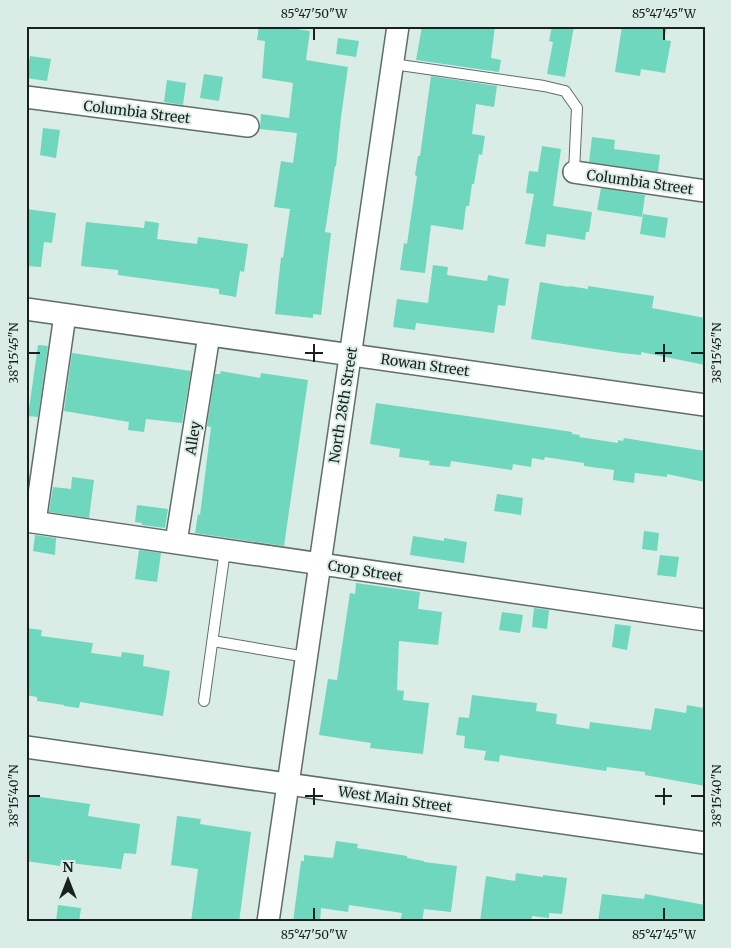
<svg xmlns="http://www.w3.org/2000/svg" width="731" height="948" font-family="Merriweather,serif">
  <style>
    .building { fill: #6ed7bd }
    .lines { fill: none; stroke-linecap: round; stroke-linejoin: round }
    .service-casing { stroke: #5f6e6a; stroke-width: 12 }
    .minor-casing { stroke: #5f6e6a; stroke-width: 24 }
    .service { stroke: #fff; stroke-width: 10 }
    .minor { stroke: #fff; stroke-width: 21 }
    .ticks { fill: none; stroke: #19201e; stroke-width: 2 }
    .labels { text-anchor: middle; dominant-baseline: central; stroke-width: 4; stroke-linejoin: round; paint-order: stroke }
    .street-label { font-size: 14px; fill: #19201e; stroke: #daece6 }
    .neatline { fill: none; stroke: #19201e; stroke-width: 2 }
    .ticks-label { font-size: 12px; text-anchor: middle; fill: #19201e }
  </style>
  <rect width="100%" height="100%" fill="#daece6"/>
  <g class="building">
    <polygon points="259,26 278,26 310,31 306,60 348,67 341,117 336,166 335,166 325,232 331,233 321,315 313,314 313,318 275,314 281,257 283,258 290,209 274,207 281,161 293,163 297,133 260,129 261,114 289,118 293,83 262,78 265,41 257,40"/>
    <polygon points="422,26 495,26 491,58 501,60 499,72 416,60"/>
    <polygon points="552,26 574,26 565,77 547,74 553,42 549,41"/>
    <polygon points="622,26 667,26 664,40 671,41 665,73 641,69 640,76 615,72"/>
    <polygon points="338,38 359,41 356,57 336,54"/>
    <polygon points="30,56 51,59 47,81 26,78"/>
    <polygon points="204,74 223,77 219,101 200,98"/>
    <polygon points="431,76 497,86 494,107 476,104 472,134 485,136 482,155 479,154 474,184 472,184 469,206 466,206 463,230 431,225 425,273 400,270 404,243 407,244 417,176 415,175 418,156 420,156"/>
    <polygon points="167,80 186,83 183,105 164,102"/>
    <polygon points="43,128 60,130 56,158 40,155"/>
    <polygon points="592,137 615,140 614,149 660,155 658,172 589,162"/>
    <polygon points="542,146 561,149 553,206 592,212 589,232 586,232 585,240 547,234 545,247 525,244 534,194 526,193 529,171 538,172"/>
    <polygon points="601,188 645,195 642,217 597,210"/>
    <polygon points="26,209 56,213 52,243 44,242 41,267 26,266"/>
    <polygon points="643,214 668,218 665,238 640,234"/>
    <polygon points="145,221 159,223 157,239 197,244 198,237 248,244 244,272 240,271 236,297 219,294 219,289 118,275 118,270 81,266 86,222 144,228"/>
    <polygon points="433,265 448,267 447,275 487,281 488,275 509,279 505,306 498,305 494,333 416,323 415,330 393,327 397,299 428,303"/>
    <polygon points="540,282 569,287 569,286 588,289 588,286 654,296 652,308 705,318 705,365 641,352 641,355 621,353 531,339"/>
    <polygon points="38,345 48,346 38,417 28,416"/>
    <polygon points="72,353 191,371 182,423 146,419 144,432 128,430 129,422 64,411"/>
    <polygon points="221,371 260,378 261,373 308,380 284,546 195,533 198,514 200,515 211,427 207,426 215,374 220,374"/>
    <polygon points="376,403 467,416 572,432 572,434 580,435 579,437 618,443 618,440 623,441 624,438 705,451 705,482 667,474 667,477 635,473 634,483 613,480 614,470 584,466 584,463 545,457 544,460 532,458 531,467 513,464 512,470 451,461 450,467 429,465 430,461 399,457 400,449 370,444"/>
    <polygon points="72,477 94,480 89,518 49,512 53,487 71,489"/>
    <polygon points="497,494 523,498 521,515 494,511"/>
    <polygon points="137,505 168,509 165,528 142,525 142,523 135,522"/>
    <polygon points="644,531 659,533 657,551 642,549"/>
    <polygon points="35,535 56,538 55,555 33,551"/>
    <polygon points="413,536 444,541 444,538 467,542 464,563 410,555"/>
    <polygon points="139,550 161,553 157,582 135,579"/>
    <polygon points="660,555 679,557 676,577 657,575"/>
    <polygon points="356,583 420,592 418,609 442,612 438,645 399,641 397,690 404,691 403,700 429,703 423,754 370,748 371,743 319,735 328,679 337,680 350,593 355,594"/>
    <polygon points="534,608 549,610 547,629 532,627"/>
    <polygon points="502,612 523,615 520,633 499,630"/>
    <polygon points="615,624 631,626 627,650 612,647"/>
    <polygon points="26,628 42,630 41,636 93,643 91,653 121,657 122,652 144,655 143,666 170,671 163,716 80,702 79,708 64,706 64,705 37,701 37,697 26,695"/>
    <polygon points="472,695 537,703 536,711 557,714 556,724 589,729 590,722 651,730 655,708 686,713 687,705 704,708 705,786 645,775 645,772 607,767 606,771 500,755 499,762 484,760 486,751 464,748 465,736 456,735 459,717 469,718"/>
    <polygon points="26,795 90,804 88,816 140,824 136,854 124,853 121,869 61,862 60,866 26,861"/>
    <polygon points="177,816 201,819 200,824 251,832 239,922 191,922 198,869 171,865"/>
    <polygon points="336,841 358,844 357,848 407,856 407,858 424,861 424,862 457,866 451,912 424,909 422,922 400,922 402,913 349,905 348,912 321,908 320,922 293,922 301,861 304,861 304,855 333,858"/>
    <polygon points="516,873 543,877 543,875 567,878 562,914 549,913 549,918 532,916 531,922 480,922 486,876 515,881"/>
    <polygon points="602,894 644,899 645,894 705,905 705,922 598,922"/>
    <polygon points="58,905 81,908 79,922 56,922"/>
  </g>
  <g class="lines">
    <defs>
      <g id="service">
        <polyline points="393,64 544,86 565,91 577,108 574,172"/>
        <polyline points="213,641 306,657"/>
        <polyline points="204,701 225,550"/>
      </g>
      <g id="minor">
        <polyline points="26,97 248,126"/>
        <polyline points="574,172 705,191"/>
        <polyline points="26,309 705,405"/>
        <path d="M26,521C252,554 478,588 705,620"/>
        <polyline points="35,522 65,315"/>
        <polyline points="176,542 209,335"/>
        <polyline points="26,747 705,843"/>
        <polyline points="268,922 398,26"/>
      </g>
    </defs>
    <use href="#service" class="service-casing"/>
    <use href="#minor" class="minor-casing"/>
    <use href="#service" class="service"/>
    <use href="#minor" class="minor"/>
  </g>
  <path class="ticks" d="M314,28V40M664,28V40M314,344V362M664,344V362M28,353H40M305,353H323M655,353H672M691,353H704M314,788V805M664,788V805M28,796H40M305,796H323M655,796H672M691,796H704M314,908V920M664,908V920"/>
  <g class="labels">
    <g class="street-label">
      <text transform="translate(137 112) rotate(7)">Columbia Street</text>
      <text transform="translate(640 182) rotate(8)">Columbia Street</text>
      <text transform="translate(425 365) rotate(8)">Rowan Street</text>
      <text transform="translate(343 405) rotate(-81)">North 28th Street</text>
      <text transform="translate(193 438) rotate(-81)">Alley</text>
      <text transform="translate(365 571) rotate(9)">Crop Street</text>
      <text transform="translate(395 799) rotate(8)">West Main Street</text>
    </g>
  </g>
  <rect width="731" height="948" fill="none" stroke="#daece6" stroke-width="55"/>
  <g transform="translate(68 880)" stroke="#daece6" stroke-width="4" paint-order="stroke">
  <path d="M0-4L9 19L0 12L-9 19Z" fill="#19201e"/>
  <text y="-8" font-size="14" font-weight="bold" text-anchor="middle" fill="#19201e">N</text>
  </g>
  <rect x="28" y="28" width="676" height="892" class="neatline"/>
  <g class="ticks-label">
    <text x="314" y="18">85°47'50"W</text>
    <text x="664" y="18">85°47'45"W</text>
    <text transform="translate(14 353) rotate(-90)" y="4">38°15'45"N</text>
    <text transform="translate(717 353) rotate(-90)" y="4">38°15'45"N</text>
    <text transform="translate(14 796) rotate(-90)" y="4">38°15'40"N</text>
    <text transform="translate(717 796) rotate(-90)" y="4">38°15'40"N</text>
    <text x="314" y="939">85°47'50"W</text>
    <text x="664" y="939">85°47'45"W</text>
  </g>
</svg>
